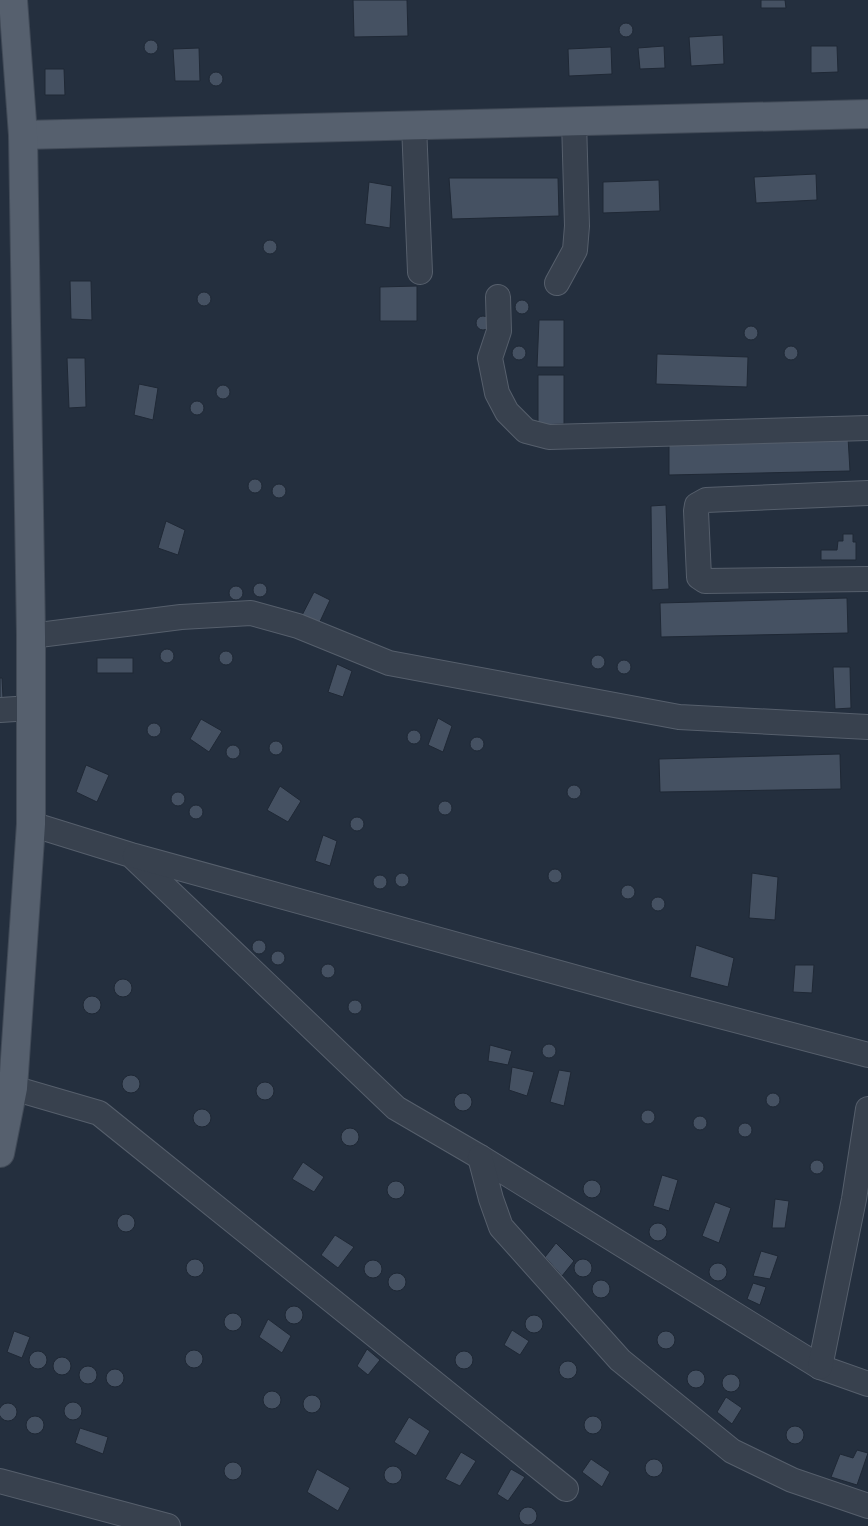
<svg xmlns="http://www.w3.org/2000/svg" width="868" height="1526" font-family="'PT Sans Narrow',sans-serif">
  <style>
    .building { fill: #455162; stroke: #1f2835 }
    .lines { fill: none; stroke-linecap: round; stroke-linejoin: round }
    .minor-casing { stroke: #565f6c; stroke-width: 26 }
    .major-casing { stroke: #414a57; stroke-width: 30 }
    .minor { stroke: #38414e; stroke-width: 24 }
    .major { stroke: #56606e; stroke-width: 28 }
  </style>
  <rect width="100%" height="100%" fill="#242f3e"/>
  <g class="building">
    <polygon points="353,0 407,0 408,36 354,37"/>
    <polygon points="761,0 785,0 786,8 761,8"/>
    <circle cx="626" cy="30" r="7"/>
    <polygon points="723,35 724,64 691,66 689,37"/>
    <circle cx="151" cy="47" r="7"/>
    <polygon points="664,46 665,68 640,69 638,48"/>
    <polygon points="811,46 837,46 838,72 811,73"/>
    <polygon points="611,47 612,74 569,76 568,49"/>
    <polygon points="199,48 200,81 175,81 173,49"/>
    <polygon points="45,69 64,69 65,95 45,95"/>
    <circle cx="216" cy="79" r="7"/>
    <polygon points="816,174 817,200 756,203 754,177"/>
    <polygon points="449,178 558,178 559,216 452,219"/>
    <polygon points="659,180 660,211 603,213 603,182"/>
    <polygon points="369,182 392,186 390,228 365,224"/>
    <circle cx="270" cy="247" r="7"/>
    <polygon points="70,281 91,281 92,320 71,319"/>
    <polygon points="417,286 417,321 380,321 380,287"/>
    <circle cx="204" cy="299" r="7"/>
    <circle cx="522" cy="307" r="7"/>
    <circle cx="483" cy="323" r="7"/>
    <polygon points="539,320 564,320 564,367 537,367"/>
    <circle cx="751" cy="333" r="7"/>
    <circle cx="519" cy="353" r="7"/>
    <circle cx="791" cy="353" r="7"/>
    <polygon points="657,354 748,357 747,387 656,384"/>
    <polygon points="67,358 85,358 86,407 69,408"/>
    <polygon points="538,375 564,375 564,424 538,425"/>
    <polygon points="139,384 158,388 153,420 134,415"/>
    <circle cx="223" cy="392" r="7"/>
    <circle cx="197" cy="408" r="7"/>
    <polygon points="848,437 850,471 669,475 669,441"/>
    <circle cx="255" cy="486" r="7"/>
    <circle cx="279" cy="491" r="7"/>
    <polygon points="666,505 669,589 652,590 651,506"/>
    <polygon points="166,521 185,530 178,555 158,548"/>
    <polygon points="843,534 853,534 853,542 856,542 856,560 821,560 821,550 837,550 838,541 843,541"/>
    <circle cx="260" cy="590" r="7"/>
    <circle cx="236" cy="593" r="7"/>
    <polygon points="314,592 330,600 317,628 299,621"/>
    <polygon points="847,598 848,633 661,637 660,603"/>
    <circle cx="167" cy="656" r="7"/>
    <circle cx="226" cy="658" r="7"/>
    <circle cx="598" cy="662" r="7"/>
    <rect x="97" y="658" width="36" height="15"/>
    <circle cx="624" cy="667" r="7"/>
    <polygon points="337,664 352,671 343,697 328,692"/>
    <polygon points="833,667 850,667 851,708 835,709"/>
    <polygon points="0,678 2,678 3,698 0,698"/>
    <polygon points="438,718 452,726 443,752 428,745"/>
    <polygon points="201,719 222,731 209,752 190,739"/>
    <circle cx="154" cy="730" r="7"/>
    <circle cx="414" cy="737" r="7"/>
    <circle cx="477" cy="744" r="7"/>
    <circle cx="276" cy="748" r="7"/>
    <circle cx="233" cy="752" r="7"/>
    <polygon points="840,754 841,789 660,792 659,759"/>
    <polygon points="86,765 109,775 97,802 76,792"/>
    <circle cx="574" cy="792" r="7"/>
    <polygon points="280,786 301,801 288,822 267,810"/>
    <circle cx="178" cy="799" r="7"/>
    <circle cx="445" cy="808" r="7"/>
    <circle cx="196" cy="812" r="7"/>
    <circle cx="357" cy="824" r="7"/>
    <polygon points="323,835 337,841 330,866 315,861"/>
    <circle cx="555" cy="876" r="7"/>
    <polygon points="752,873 778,877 775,920 749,918"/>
    <circle cx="402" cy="880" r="7"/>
    <circle cx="380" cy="882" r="7"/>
    <circle cx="628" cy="892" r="7"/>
    <circle cx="658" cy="904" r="7"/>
    <circle cx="259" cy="947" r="7"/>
    <polygon points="696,945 734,958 728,987 690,977"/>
    <circle cx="278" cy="958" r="7"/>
    <circle cx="328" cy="971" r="7"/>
    <polygon points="795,965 814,965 812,993 793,992"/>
    <circle cx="123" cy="988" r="9"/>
    <circle cx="92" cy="1005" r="9"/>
    <circle cx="355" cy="1007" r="7"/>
    <circle cx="549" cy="1051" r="7"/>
    <polygon points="490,1045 512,1051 508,1065 488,1061"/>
    <polygon points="512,1067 534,1072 527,1096 509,1090"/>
    <polygon points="559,1070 571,1072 564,1106 550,1102"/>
    <circle cx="131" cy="1084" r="9"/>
    <circle cx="265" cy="1091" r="9"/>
    <circle cx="773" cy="1100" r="7"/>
    <circle cx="463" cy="1102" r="9"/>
    <circle cx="202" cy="1118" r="9"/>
    <circle cx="648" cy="1117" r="7"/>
    <circle cx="700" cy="1123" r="7"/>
    <circle cx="745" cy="1130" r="7"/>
    <circle cx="350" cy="1137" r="9"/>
    <circle cx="817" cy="1167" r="7"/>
    <polygon points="303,1162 324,1177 314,1192 292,1179"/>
    <polygon points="662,1175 678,1180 669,1211 653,1206"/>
    <circle cx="592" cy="1189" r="9"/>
    <circle cx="396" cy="1190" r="9"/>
    <polygon points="775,1199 789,1201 785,1228 772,1228"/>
    <polygon points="715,1202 731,1208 719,1243 702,1236"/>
    <circle cx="126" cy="1223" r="9"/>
    <circle cx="658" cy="1232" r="9"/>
    <polygon points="335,1235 354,1247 338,1268 321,1255"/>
    <polygon points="556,1243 574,1261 562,1276 545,1257"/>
    <polygon points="761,1251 778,1256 770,1279 753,1276"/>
    <circle cx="195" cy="1268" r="9"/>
    <circle cx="583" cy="1268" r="9"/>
    <circle cx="373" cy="1269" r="9"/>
    <circle cx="718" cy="1272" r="9"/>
    <circle cx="397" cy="1282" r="9"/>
    <circle cx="601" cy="1289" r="9"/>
    <polygon points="753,1283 766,1287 760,1305 747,1299"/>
    <circle cx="294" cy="1315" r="9"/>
    <circle cx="233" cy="1322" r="9"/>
    <circle cx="534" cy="1324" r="9"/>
    <polygon points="268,1319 291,1336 282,1353 259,1337"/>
    <polygon points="512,1330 529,1341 520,1355 504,1345"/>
    <polygon points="14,1331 30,1337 22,1358 7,1352"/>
    <circle cx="666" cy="1340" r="9"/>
    <polygon points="367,1349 380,1360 368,1375 357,1366"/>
    <circle cx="194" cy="1359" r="9"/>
    <circle cx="464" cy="1360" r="9"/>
    <circle cx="38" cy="1360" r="9"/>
    <circle cx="62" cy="1366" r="9"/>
    <circle cx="568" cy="1370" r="9"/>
    <circle cx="88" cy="1375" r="9"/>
    <circle cx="115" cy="1378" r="9"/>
    <circle cx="696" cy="1379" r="9"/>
    <circle cx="731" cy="1383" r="9"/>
    <circle cx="272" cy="1400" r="9"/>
    <circle cx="312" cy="1404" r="9"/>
    <polygon points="726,1397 742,1408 732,1424 717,1412"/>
    <circle cx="73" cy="1411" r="9"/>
    <circle cx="8" cy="1412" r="9"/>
    <circle cx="593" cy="1425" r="9"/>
    <circle cx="35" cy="1425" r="9"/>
    <polygon points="409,1417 430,1431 416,1456 394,1442"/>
    <circle cx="795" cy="1435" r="9"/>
    <polygon points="80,1428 108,1437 103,1454 75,1443"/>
    <polygon points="857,1450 868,1453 857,1485 831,1477 840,1454 853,1458"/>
    <polygon points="461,1452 476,1461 460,1486 445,1479"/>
    <polygon points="591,1459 610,1472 602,1487 582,1472"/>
    <circle cx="654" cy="1468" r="9"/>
    <circle cx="233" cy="1471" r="9"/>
    <circle cx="393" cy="1475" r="9"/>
    <polygon points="317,1469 350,1488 338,1511 307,1492"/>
    <polygon points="511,1469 525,1477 508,1501 497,1494"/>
    <circle cx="528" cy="1516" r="9"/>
  </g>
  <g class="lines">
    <defs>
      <g id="minor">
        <polyline points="414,125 420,272"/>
        <polyline points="557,283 575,250 577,226 574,121"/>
        <polyline points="498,297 499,331 490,358 497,393 507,412 526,431 549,437 868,428"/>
        <polyline points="868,493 706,500 697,505 696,511 699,577 705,581 868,579"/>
        <polyline points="31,636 181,617 251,613 298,626 389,663 679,717 868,727"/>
        <polyline points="0,710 31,708"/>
        <polyline points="31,824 131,855 396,1108 480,1157 820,1367 868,1384"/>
        <polyline points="135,856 632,993 868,1055"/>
        <polyline points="13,1088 99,1113 566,1489"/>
        <polyline points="480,1157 491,1199 501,1227 620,1360 732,1451 792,1480 868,1506"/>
        <polyline points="820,1367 854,1199 868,1109"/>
        <polyline points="0,1481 168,1526"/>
      </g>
      <g id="major">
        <polyline points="23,135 868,114"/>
        <polyline points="0,1153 13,1088 31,824 31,636 23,135 13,0"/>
      </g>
    </defs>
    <use href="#minor" class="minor-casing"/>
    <use href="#major" class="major-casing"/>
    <use href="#minor" class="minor"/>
    <use href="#major" class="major"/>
  </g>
</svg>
